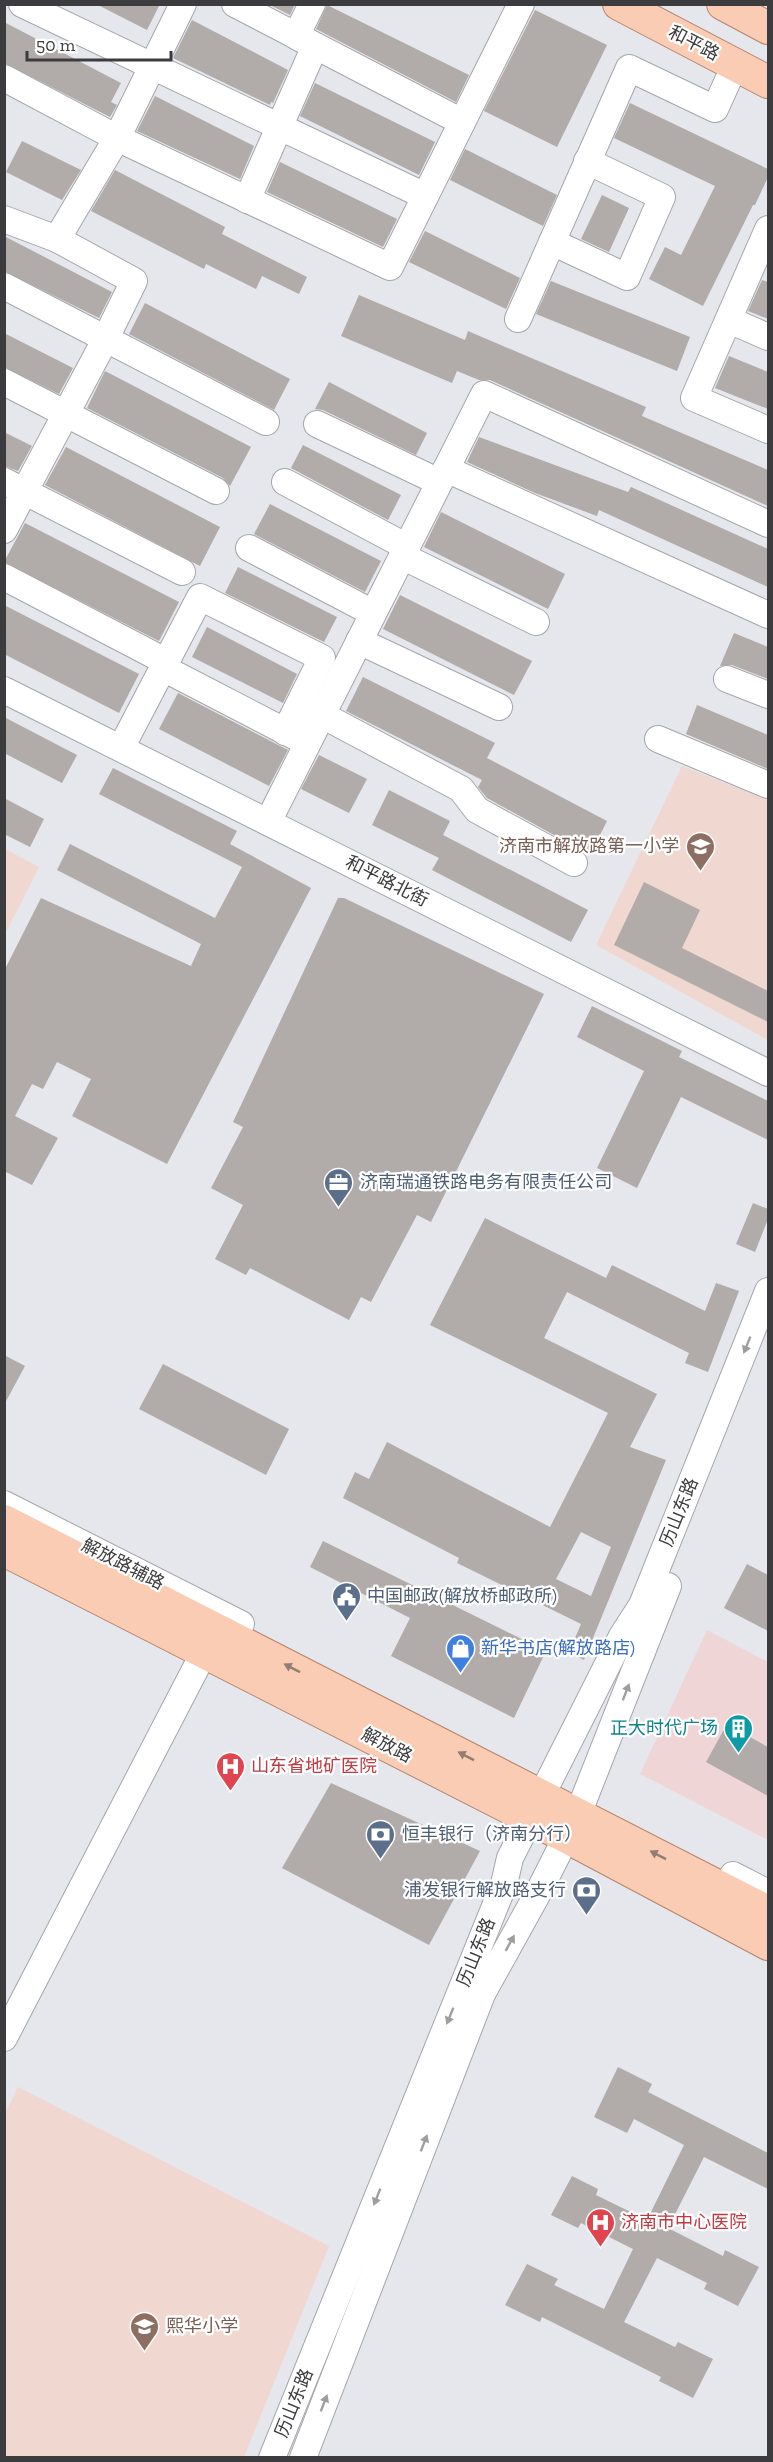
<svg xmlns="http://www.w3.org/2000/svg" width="773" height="2462" font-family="'Zilla Slab','Noto Sans SC',serif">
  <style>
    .commercial { fill: #f0d5d7 }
    .education { fill: #f0d7cf }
    .building { fill: #b1aba9; fill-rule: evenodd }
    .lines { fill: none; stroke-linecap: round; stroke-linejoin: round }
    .minor-casing { stroke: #a4a6ab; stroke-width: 28 }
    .major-casing { stroke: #b6846a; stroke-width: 34 }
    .minor { stroke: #fff; stroke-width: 26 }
    .major { stroke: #faccb4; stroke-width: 32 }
    .oneway { fill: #9e9e9e }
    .oneway2 { fill: #927d73 }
    .labels { text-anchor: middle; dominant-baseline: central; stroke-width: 4.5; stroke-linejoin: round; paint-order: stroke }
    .street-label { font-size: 18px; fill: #3c3c3e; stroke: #fff }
    .education-label { font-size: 18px; fill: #785e54; stroke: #fff; text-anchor: end }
    .service-label { font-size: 18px; fill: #4e5e75; stroke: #fff; text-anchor: start }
    .shop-label { font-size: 18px; fill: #366cbe; stroke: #fff; text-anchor: start }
    .culture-label { font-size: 18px; fill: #0d838f; stroke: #fff; text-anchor: end }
    .health-label { font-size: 18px; fill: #be3a42; stroke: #fff; text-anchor: start }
  </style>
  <rect width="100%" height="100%" fill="#e5e7ec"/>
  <polygon class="commercial" points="707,1630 768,1662 768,1840 640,1774"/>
  <g class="education">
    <polygon points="682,766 768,800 768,1040 596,945"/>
    <polygon points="5,849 39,867 5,934"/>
    <polygon points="18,2087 329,2246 244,2457 5,2457 4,2116"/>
  </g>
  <g class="building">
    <polygon points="96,4 160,4 147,30"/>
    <polygon points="268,4 295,4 290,15"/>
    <polygon points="327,5 469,75 456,102 316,29"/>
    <polygon points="535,10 607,45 557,147 484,111"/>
    <polygon points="192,20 288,70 273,103 271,102 270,105 173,58"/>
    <polygon points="4,22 121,83 111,102 117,105 110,117 4,63"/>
    <polygon points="315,83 435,142 419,175 300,116"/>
    <polygon points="155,96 254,146 240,179 137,131"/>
    <polygon points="630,103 768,169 768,177 755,205 753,205 703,306 649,279 665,247 681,255 715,186 614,138"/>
    <polygon points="22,141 81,170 62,200 6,172"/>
    <polygon points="465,149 557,195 543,226 450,180"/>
    <polygon points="280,162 397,219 383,247 267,192"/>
    <polygon points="115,170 225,227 222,234 307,277 299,294 262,276 256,289 206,264 204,269 91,211"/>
    <polygon points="602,195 629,208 609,252 581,239"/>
    <polygon points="425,231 520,278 506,309 409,262"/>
    <polygon points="4,236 112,292 99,318 4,271"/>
    <polygon points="762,280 768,282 768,319 748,311"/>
    <polygon points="551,281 690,337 677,371 536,314"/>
    <polygon points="359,295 465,340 468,331 646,407 642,416 768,470 768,506 490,380 479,380 457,371 452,383 341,336"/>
    <polygon points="145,303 290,379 274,410 129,334"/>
    <polygon points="4,333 73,368 59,394 4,367"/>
    <polygon points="729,356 768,372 768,409 715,388"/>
    <polygon points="105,371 251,447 230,486 223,478 87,408"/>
    <polygon points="329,382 427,433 416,455 323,410 315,409"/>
    <polygon points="4,432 32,446 18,471 4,466"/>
    <polygon points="479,437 628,492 631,487 768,549 768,587 599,510 597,516 535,493 467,462"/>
    <polygon points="303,445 401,495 388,520 291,468"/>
    <polygon points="66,447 220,527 200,566 45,485"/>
    <polygon points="270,504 381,561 365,592 254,534"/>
    <polygon points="441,512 565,574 548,609 424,547"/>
    <polygon points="25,523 179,602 159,641 4,562"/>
    <polygon points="238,567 337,617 324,642 225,593"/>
    <polygon points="400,595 532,661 514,695 383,629"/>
    <polygon points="4,605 139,674 119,713 4,654"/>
    <polygon points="207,627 297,674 283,703 192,657"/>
    <polygon points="734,633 768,647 768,679 732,665 720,666"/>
    <polygon points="363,677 495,743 487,758 607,821 590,855 487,798 478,787 482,780 346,711"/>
    <polygon points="178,693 288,750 269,786 159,729"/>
    <polygon points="697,705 768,735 768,769 686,734"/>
    <polygon points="4,717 77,755 62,783 4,753"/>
    <polygon points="319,755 367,779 349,813 301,789"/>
    <polygon points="113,768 237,831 230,844 311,888 167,1164 72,1116 91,1079 57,1062 43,1089 32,1084 15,1116 58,1138 32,1185 4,1171 4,971 41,898 191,966 201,944 57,870 70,844 215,918 242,867 99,794"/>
    <polygon points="389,790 450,821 443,835 588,910 571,942 432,870 439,858 372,825"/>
    <polygon points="4,798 44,819 30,847 4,834"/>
    <polygon points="644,882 700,910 682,948 768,991 768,1022 614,945"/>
    <polygon points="338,898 344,898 544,994 431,1222 417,1215 371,1302 361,1297 349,1320 250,1268 246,1275 215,1259 243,1205 211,1188 243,1127 233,1122"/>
    <polygon points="592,1006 682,1051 679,1057 768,1101 768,1140 681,1097 637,1188 597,1168 644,1071 577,1037"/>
    <polygon points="753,1203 768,1209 768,1219 755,1252 736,1244"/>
    <path d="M485,1218L606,1278L612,1265L705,1311L716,1283L739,1291L708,1372L685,1363L689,1353L567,1292L544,1338L657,1394L630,1447L666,1460L584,1660L569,1652L581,1624L457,1563L459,1558L343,1498L355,1472L369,1479L387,1442L550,1527L608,1413L430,1325ZM581,1532L611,1547L591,1596L556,1579Z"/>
    <polygon points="4,1355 25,1366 4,1405"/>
    <polygon points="163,1364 289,1429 266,1475 139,1409"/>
    <polygon points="323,1541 546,1651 514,1718 391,1656 410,1618 310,1567"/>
    <polygon points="747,1564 768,1575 768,1631 724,1608"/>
    <polygon points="727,1724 768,1747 768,1796 706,1762"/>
    <polygon points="331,1783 480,1851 429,1945 282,1868"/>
    <polygon points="618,2067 652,2084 648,2092 768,2153 768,2189 704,2157 668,2228 723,2256 725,2250 759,2267 738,2306 704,2289 707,2283 657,2258 624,2322 675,2347 678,2342 713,2359 693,2398 659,2381 661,2377 542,2317 540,2322 505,2305 527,2264 558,2279 554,2285 604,2309 633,2249 581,2223 578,2228 551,2215 572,2176 598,2189 596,2195 647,2220 684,2145 634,2119 627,2133 594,2117"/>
  </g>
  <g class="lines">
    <defs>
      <g id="minor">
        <polyline points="22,4 425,196"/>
        <polyline points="235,4 462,122"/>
        <polyline points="4,78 117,138 390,267 521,4"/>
        <polyline points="247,200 315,46 296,36 312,4"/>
        <polyline points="4,219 57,239"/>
        <polyline points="768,229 694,398 768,430"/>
        <polyline points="552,242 627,277 662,197 587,161"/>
        <polyline points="4,286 266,422"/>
        <polyline points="518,319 629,68 715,109 735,65"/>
        <polyline points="729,320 768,337"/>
        <polyline points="4,382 216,491"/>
        <polyline points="317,424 439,482"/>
        <polyline points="446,469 768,615"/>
        <polyline points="4,481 182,572"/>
        <polyline points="285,482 407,547"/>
        <polyline points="4,530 105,340 134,281 57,239 117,138 183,4"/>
        <polyline points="249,548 373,613"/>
        <polyline points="402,556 536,622"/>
        <polyline points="4,577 165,661"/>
        <polyline points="359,641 499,707"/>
        <polyline points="163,668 298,738"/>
        <polyline points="727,679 768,695"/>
        <polyline points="4,690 768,1073"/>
        <polyline points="322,715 461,789 477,810 574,863"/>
        <polyline points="658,739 768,785"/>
        <polyline points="121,748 200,597 322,658 285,732"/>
        <polyline points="268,822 484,394 768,524"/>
        <polyline points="4,1504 241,1624"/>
        <polyline points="733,1875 768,1893"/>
        <polyline points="4,2038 198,1664"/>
        <polyline points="272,2458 504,1884 510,1858 622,1636 642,1605 768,1291"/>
        <polyline points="303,2458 482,1994 538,1893 578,1814 668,1586"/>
      </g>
      <g id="major">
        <polyline points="619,4 768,82"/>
        <polyline points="723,4 768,28"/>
        <polyline points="4,1521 768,1912"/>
        <polyline points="4,1550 567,1837 768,1944"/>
      </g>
    </defs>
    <use href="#minor" class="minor-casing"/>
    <use href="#major" class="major-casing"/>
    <use href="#minor" class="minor"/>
    <use href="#major" class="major"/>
  </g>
  <defs><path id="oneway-solid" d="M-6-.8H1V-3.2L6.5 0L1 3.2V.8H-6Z" transform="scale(1.5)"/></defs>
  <g class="oneway">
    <use href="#oneway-solid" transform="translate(747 1345) rotate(112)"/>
    <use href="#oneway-solid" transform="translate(626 1692) rotate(-69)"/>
    <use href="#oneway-solid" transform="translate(510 1943) rotate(-61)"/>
    <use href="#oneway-solid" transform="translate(450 2016) rotate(112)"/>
    <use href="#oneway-solid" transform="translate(424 2143) rotate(-69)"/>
    <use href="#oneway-solid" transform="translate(377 2197) rotate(112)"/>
    <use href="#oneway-solid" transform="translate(324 2403) rotate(-69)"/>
  </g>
  <g class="oneway2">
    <use href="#oneway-solid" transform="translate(292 1668) rotate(-153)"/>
    <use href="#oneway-solid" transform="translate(466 1756) rotate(-153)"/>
    <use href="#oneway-solid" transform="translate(658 1855) rotate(-153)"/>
  </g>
  <defs>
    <symbol id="school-pin" viewBox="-11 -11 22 30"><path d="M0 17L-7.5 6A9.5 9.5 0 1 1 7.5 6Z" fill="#8d6e63" stroke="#fff"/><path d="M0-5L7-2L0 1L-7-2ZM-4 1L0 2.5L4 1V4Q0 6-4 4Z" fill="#fff"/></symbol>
    <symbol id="office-pin" viewBox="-11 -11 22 30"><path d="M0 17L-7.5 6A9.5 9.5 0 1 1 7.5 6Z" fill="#5c6f8a" stroke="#fff"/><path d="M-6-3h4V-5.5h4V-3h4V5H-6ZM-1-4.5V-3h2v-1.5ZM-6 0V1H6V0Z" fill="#fff"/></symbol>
    <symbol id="civic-pin" viewBox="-11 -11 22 30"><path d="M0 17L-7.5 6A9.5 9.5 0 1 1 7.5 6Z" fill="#5c6f8a" stroke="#fff"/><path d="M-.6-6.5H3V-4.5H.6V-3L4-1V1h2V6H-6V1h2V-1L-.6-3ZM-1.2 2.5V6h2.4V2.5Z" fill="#fff"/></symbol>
    <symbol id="shop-pin" viewBox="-11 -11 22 30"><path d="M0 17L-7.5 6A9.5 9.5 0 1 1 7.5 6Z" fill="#3f7fe0" stroke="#fff"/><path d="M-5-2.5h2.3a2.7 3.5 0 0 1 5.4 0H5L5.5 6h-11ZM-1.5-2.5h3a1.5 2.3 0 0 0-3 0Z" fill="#fff"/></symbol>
    <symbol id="building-pin" viewBox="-11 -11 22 30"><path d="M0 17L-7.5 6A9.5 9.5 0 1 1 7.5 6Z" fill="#0f9aa8" stroke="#fff"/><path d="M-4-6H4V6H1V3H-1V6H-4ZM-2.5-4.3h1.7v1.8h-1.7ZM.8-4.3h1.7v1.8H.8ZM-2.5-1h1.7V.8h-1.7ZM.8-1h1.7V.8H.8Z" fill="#fff"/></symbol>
    <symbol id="hospital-pin" viewBox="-11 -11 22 30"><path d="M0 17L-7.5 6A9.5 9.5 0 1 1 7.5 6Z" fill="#e0444e" stroke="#fff"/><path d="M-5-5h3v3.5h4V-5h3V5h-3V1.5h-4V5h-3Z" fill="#fff"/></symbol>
    <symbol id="bank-pin" viewBox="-11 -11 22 30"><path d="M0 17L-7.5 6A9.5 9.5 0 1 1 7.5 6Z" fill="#5c6f8a" stroke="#fff"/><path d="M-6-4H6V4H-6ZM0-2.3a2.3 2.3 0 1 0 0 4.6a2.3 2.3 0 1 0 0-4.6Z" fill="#fff"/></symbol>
    <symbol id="university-pin" viewBox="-11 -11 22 30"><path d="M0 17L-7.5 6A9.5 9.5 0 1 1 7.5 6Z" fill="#8d6e63" stroke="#fff"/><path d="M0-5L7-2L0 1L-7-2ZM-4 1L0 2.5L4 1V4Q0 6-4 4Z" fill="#fff"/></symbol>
  </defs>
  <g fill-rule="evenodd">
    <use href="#school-pin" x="684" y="830" width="33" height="45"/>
    <use href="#office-pin" x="322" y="1166" width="33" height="45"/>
    <use href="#civic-pin" x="330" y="1580" width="33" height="45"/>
    <use href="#shop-pin" x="444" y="1632" width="33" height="45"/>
    <use href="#building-pin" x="722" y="1712" width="33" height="45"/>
    <use href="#hospital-pin" x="214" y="1750" width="33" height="45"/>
    <use href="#bank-pin" x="364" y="1818" width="33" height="45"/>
    <use href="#bank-pin" x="570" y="1874" width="33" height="45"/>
    <use href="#hospital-pin" x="584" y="2206" width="33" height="45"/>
    <use href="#university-pin" x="128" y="2310" width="33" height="45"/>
  </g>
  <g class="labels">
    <g class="street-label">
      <text transform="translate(694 43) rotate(27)">和平路</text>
      <text transform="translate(387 881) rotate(27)">和平路北街</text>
      <text transform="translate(679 1512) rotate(-68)">历山东路</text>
      <text transform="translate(123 1564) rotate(27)">解放路辅路</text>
      <text transform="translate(387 1745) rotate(27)">解放路</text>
      <text transform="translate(476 1952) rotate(-68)">历山东路</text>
      <text transform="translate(294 2403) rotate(-68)">历山东路</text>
    </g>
    <g class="education-label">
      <text x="679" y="846">济南市解放路第一小学</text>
      <text x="166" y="2326" text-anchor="start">熙华小学</text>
    </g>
    <g class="service-label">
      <text x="360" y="1182">济南瑞通铁路电务有限责任公司</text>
      <text x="367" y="1596">中国邮政(解放桥邮政所)</text>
      <text x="402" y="1834">恒丰银行（济南分行）</text>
      <text x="566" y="1890" text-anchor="end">浦发银行解放路支行</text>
    </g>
    <g class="shop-label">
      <text x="481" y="1648">新华书店(解放路店)</text>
    </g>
    <g class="culture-label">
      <text x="718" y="1728">正大时代广场</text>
    </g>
    <g class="health-label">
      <text x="251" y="1766">山东省地矿医院</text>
      <text x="621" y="2222">济南市中心医院</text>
    </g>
  </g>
  <rect width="773" height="2462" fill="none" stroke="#3c3c3e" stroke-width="12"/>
  <path d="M27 51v9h144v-9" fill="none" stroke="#3c3c3e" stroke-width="3"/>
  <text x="36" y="51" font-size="18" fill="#3c3c3e" stroke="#ffffff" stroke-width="4.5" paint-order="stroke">50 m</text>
</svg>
